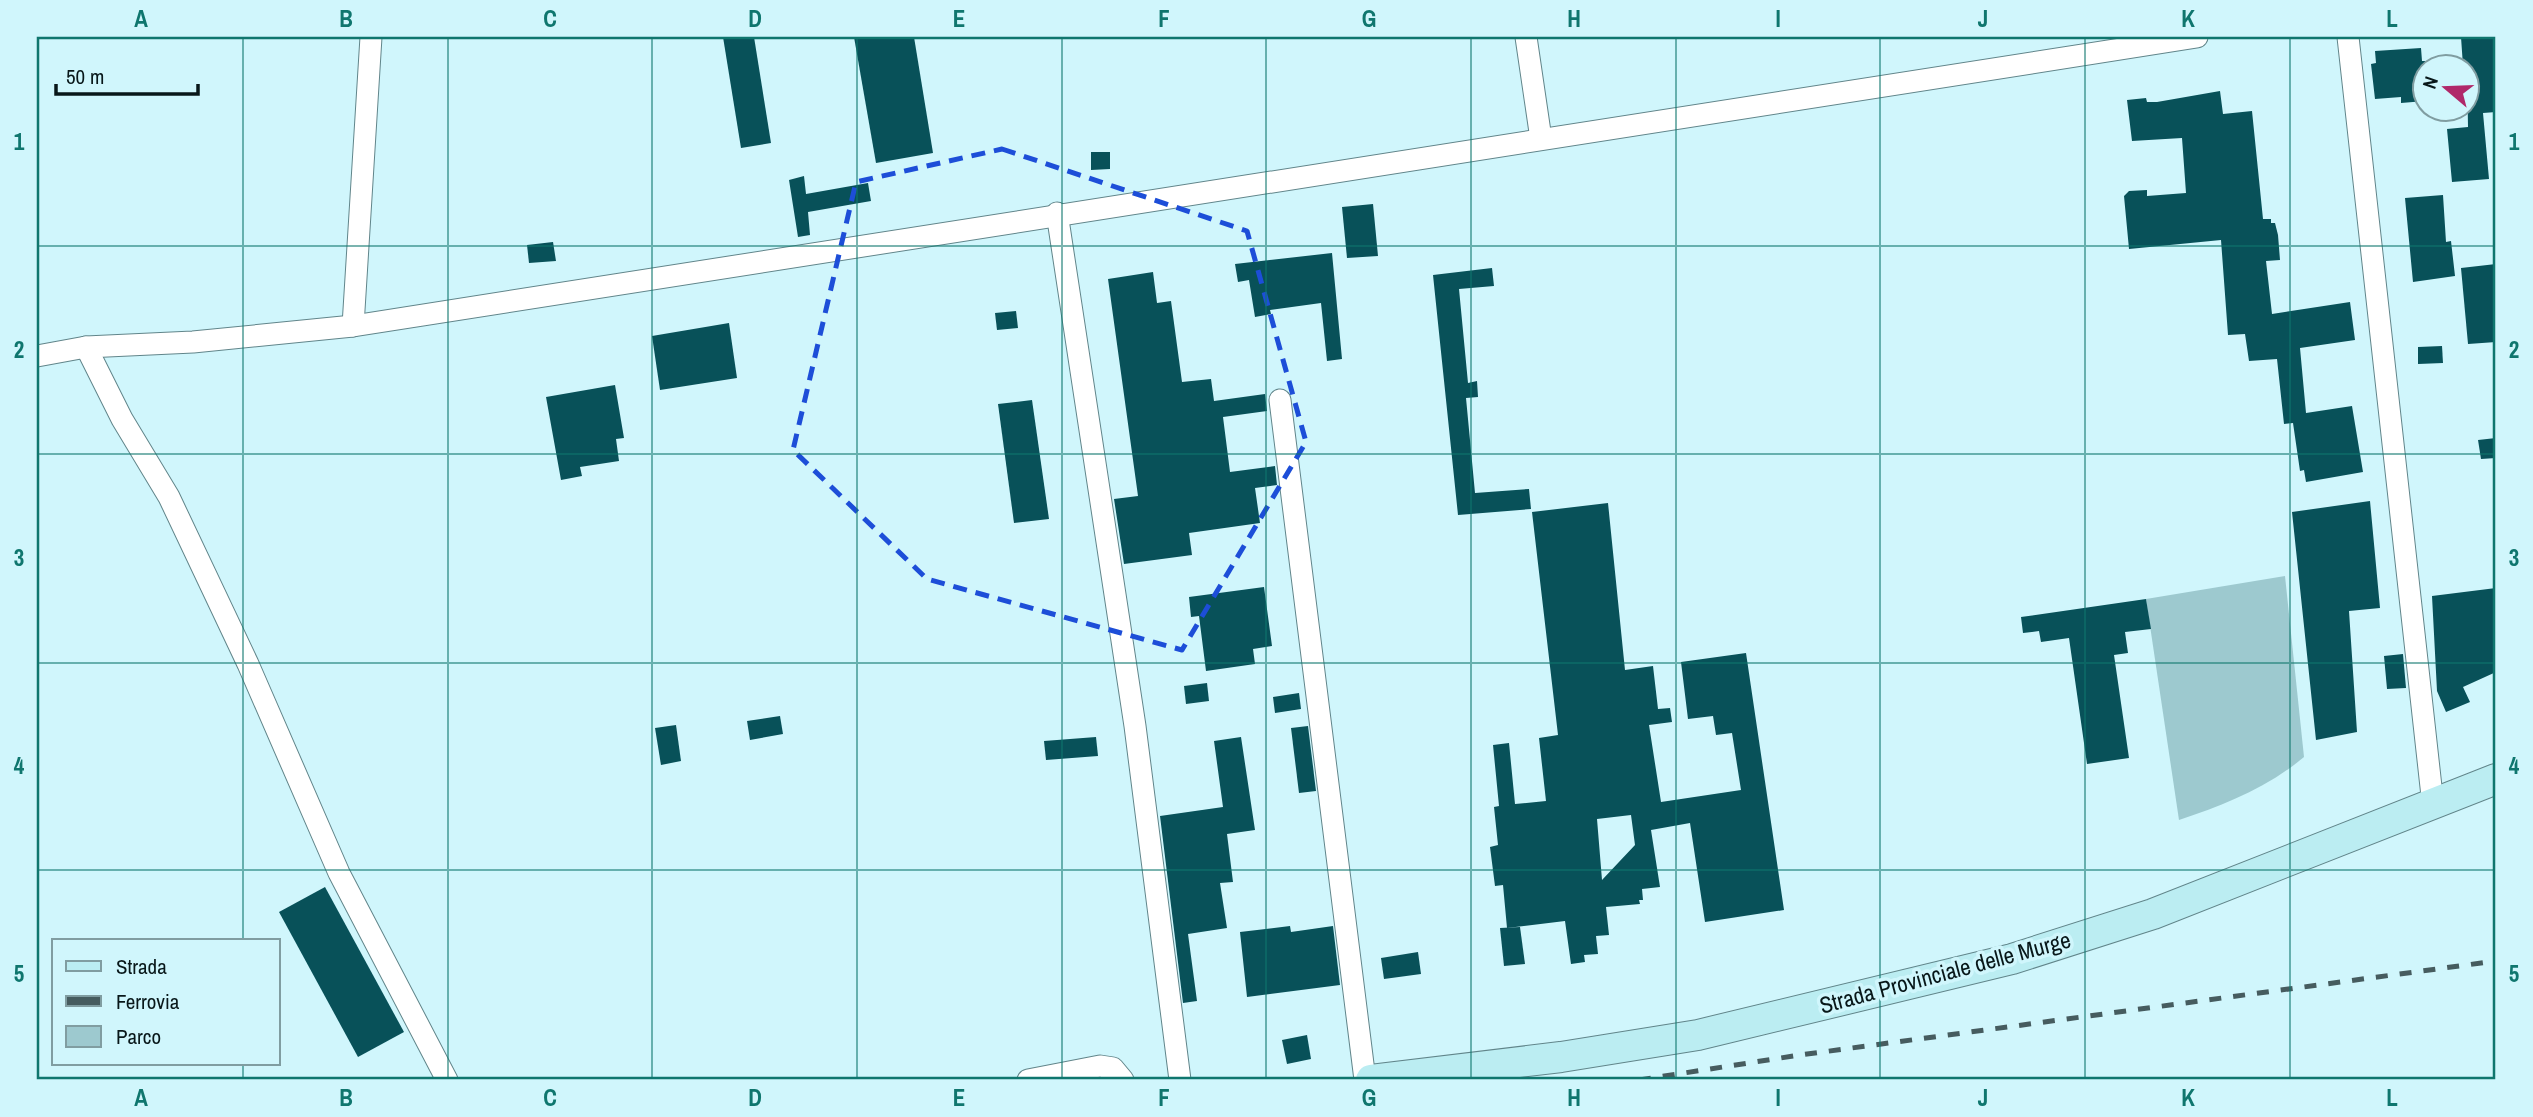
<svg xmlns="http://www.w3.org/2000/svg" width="2533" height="1117" font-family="'Archivo Narrow',sans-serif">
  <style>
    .green { fill: #9dc9cf }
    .building { fill: #085159; fill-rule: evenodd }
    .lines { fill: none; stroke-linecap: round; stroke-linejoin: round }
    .minor-casing { stroke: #61858a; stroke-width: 23 }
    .secondary-casing { stroke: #61858a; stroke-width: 32 }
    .minor { stroke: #fff; stroke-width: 21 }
    .secondary { stroke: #bbedf2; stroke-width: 30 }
    .rail { stroke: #465c5f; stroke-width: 5; stroke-dasharray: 12 12; stroke-linecap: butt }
    .marked { fill: none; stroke: #1d4ed8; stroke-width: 5; stroke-dasharray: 14 9; stroke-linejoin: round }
    .grid { fill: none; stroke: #0f766e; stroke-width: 2; stroke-opacity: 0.55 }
    .labels { text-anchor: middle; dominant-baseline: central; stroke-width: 7; stroke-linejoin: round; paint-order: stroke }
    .street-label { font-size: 23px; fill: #081719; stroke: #d0f6fc }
    .neatline { fill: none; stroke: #0f766e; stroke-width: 2.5 }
    .grid-label { font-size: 23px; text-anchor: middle; font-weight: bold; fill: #0f766e }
  </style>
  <rect width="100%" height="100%" fill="#d0f6fc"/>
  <path class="green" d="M2285,576L2304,757C2267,788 2224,805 2179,820L2146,599Z"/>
  <g class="building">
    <polygon points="723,37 754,37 771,143 741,148"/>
    <polygon points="854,37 914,37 933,153 876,163"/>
    <polygon points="2461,37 2496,37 2496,112 2483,113 2489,179 2452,182 2447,129 2468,127 2467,66 2463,66"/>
    <polygon points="2421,48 2422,61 2425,61 2425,101 2401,103 2401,97 2375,99 2371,64 2376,63 2375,51"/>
    <polygon points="2220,91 2223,114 2252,111 2263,219 2271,219 2271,223 2275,223 2278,235 2280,260 2266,261 2272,314 2350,302 2355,340 2300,348 2306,413 2352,406 2363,472 2306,482 2304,470 2300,471 2293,423 2284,424 2277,359 2249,361 2245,334 2228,335 2221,240 2129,249 2124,196 2129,191 2147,190 2147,196 2186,193 2182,138 2132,141 2127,100 2146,98 2147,102 2157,102"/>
    <polygon points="1091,152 1110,152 1110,169 1091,170"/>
    <polygon points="804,176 806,194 868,183 871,201 808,212 810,235 798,237 789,180"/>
    <polygon points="2443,195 2446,242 2451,241 2455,276 2413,282 2405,198"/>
    <polygon points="1373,204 1378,256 1347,258 1342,207"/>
    <polygon points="553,242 556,261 529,263 527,245"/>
    <polygon points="1332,253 1342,359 1327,361 1321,303 1270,310 1271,314 1255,317 1249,280 1238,282 1235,264"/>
    <polygon points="2496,264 2496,342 2468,344 2461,268"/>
    <polygon points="1492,268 1494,286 1459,289 1468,383 1477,381 1478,397 1466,398 1475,493 1529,489 1531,509 1458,515 1433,275"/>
    <polygon points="1153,272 1157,303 1171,301 1182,382 1211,379 1214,401 1265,394 1267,411 1223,417 1230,472 1275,466 1277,485 1255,488 1260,523 1189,533 1192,555 1124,564 1114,499 1138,496 1108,279"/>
    <polygon points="1016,311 1018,328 997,330 995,313"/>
    <polygon points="729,323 737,378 660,390 652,336"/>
    <polygon points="2442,346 2443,363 2418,364 2418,347"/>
    <polygon points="615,385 624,438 616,439 619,461 580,467 582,476 561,480 546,397"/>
    <polygon points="1032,400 1049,519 1014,523 998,404"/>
    <polygon points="2496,438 2496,458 2481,459 2478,440"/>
    <polygon points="2370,501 2380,608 2349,611 2357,732 2316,740 2292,512"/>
    <path d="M1608,503L1625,670L1653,666L1658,709L1670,708L1672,722L1649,725L1661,802L1741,790L1732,733L1716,735L1713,716L1688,719L1681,662L1746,653L1784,910L1705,922L1690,823L1651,830L1660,887L1642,889L1643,900H1639L1640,904L1606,907L1609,935L1596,936L1598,954L1584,955L1585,962L1571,964L1565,921L1507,928L1503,885L1495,886L1490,847L1498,845L1494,807L1499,806L1493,745L1509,743L1515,804L1546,801L1539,738L1558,735L1532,512ZM1631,815L1635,845L1602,880L1597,819Z"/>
    <polygon points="1264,587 1272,646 1253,649 1255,664 1206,671 1199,616 1191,617 1189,597"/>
    <polygon points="2496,588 2496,672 2463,687 2470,702 2446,712 2437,691 2432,596"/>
    <polygon points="2146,599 2151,629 2125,632 2128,653 2114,655 2129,758 2087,764 2069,638 2041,642 2039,631 2023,633 2021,617"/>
    <polygon points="2403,654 2406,688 2387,689 2384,656"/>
    <polygon points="1207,683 1209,701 1186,704 1184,686"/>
    <polygon points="1299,693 1301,709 1275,713 1273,697"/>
    <polygon points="780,716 783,734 750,740 747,721"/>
    <polygon points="676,725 681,761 661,765 655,728"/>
    <polygon points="1308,726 1316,791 1299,793 1291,728"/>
    <polygon points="1096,737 1098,756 1046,760 1044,741"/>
    <polygon points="1241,737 1255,830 1227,834 1233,882 1220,883 1227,928 1188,934 1197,1001 1183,1003 1160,816 1223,807 1214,741"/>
    <polygon points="325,887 404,1032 358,1057 279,912"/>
    <polygon points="1290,926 1291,932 1333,926 1340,985 1247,997 1240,932"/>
    <polygon points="1520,927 1525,964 1504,966 1500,928"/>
    <polygon points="1418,952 1421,974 1384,979 1381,958"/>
    <polygon points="1307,1035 1311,1059 1287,1064 1282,1040"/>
  </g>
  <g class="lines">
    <defs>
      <g id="minor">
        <polyline points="1526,37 1541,139"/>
        <polyline points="2348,37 2433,805"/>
        <polyline points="1057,213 1135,726 1180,1080"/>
        <polyline points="353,326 371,37"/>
        <polyline points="86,347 122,419 169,497 248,664 339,873 447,1080"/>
        <polyline points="37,356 86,347 193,342 353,326 2197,37"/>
        <polyline points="1280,400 1365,1080"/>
        <polyline points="1028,1080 1100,1066 1113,1068 1123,1080"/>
      </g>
      <polyline id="secondary" points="1371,1080 1561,1057 1698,1035 2012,959 2153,914 2496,779"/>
    </defs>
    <use href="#minor" class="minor-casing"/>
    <use href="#secondary" class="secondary-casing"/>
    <use href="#minor" class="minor"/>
    <use href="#secondary" class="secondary"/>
    <polyline class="rail" points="1639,1080 1800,1055 2496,961"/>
  </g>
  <path class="marked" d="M1002,149L1247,231L1306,442L1182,650L927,579L793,450L856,182Z"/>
  <path class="grid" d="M243,37V940M448,37V1080M652,37V1080M857,37V1080M1062,37V1080M1266,37V1080M1471,37V1080M1676,37V1080M1880,37V1080M2085,37V1080M2290,37V1080M37,246H2496M37,454H2496M37,663H2496M37,870H2496M243,1063V1080"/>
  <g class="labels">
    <g class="street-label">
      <text transform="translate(1945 972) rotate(-15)">Strada Provinciale delle Murge</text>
    </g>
  </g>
  <rect width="2533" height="1117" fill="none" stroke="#d0f6fc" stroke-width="77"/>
  <rect x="52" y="939" width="228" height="126" fill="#d0f6fc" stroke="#809da1" stroke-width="2"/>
  <rect x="66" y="961" width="35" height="10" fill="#bbedf2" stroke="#809da1" stroke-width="2"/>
  <text x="116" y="974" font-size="21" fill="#081719">Strada</text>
  <rect x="66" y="996" width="35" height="10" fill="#465c5f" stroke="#809da1" stroke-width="2"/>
  <text x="116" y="1009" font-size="21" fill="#081719">Ferrovia</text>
  <rect x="66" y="1026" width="35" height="21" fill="#9dc9cf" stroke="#809da1" stroke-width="2"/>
  <text x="116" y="1044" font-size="21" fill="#081719">Parco</text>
  <g transform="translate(2446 88) rotate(289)"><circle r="33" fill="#d0f6fc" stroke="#809da1" stroke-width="2"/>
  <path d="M0-5L12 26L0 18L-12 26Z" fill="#b02869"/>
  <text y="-10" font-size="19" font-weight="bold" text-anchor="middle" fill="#081719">N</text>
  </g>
  <path d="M56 84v10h142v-10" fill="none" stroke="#081719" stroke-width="3.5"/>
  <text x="66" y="84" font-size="21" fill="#081719" stroke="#d0f6fc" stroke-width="5" paint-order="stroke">50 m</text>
  <rect x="38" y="38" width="2456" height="1040" class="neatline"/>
  <g class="grid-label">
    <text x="141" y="27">A</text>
    <text x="346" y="27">B</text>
    <text x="550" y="27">C</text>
    <text x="755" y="27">D</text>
    <text x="959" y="27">E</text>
    <text x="1164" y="27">F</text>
    <text x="1369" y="27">G</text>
    <text x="1574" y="27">H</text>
    <text x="1778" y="27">I</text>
    <text x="1983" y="27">J</text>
    <text x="2188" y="27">K</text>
    <text x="2392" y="27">L</text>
    <text x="19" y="150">1</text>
    <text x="2514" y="150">1</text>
    <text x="19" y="358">2</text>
    <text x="2514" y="358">2</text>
    <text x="19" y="566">3</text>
    <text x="2514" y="566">3</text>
    <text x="19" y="774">4</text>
    <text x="2514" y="774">4</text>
    <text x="19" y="982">5</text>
    <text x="2514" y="982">5</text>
    <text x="141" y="1106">A</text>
    <text x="346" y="1106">B</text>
    <text x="550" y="1106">C</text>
    <text x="755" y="1106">D</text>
    <text x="959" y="1106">E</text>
    <text x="1164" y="1106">F</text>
    <text x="1369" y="1106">G</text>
    <text x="1574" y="1106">H</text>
    <text x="1778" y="1106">I</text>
    <text x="1983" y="1106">J</text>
    <text x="2188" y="1106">K</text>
    <text x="2392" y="1106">L</text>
  </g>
</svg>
